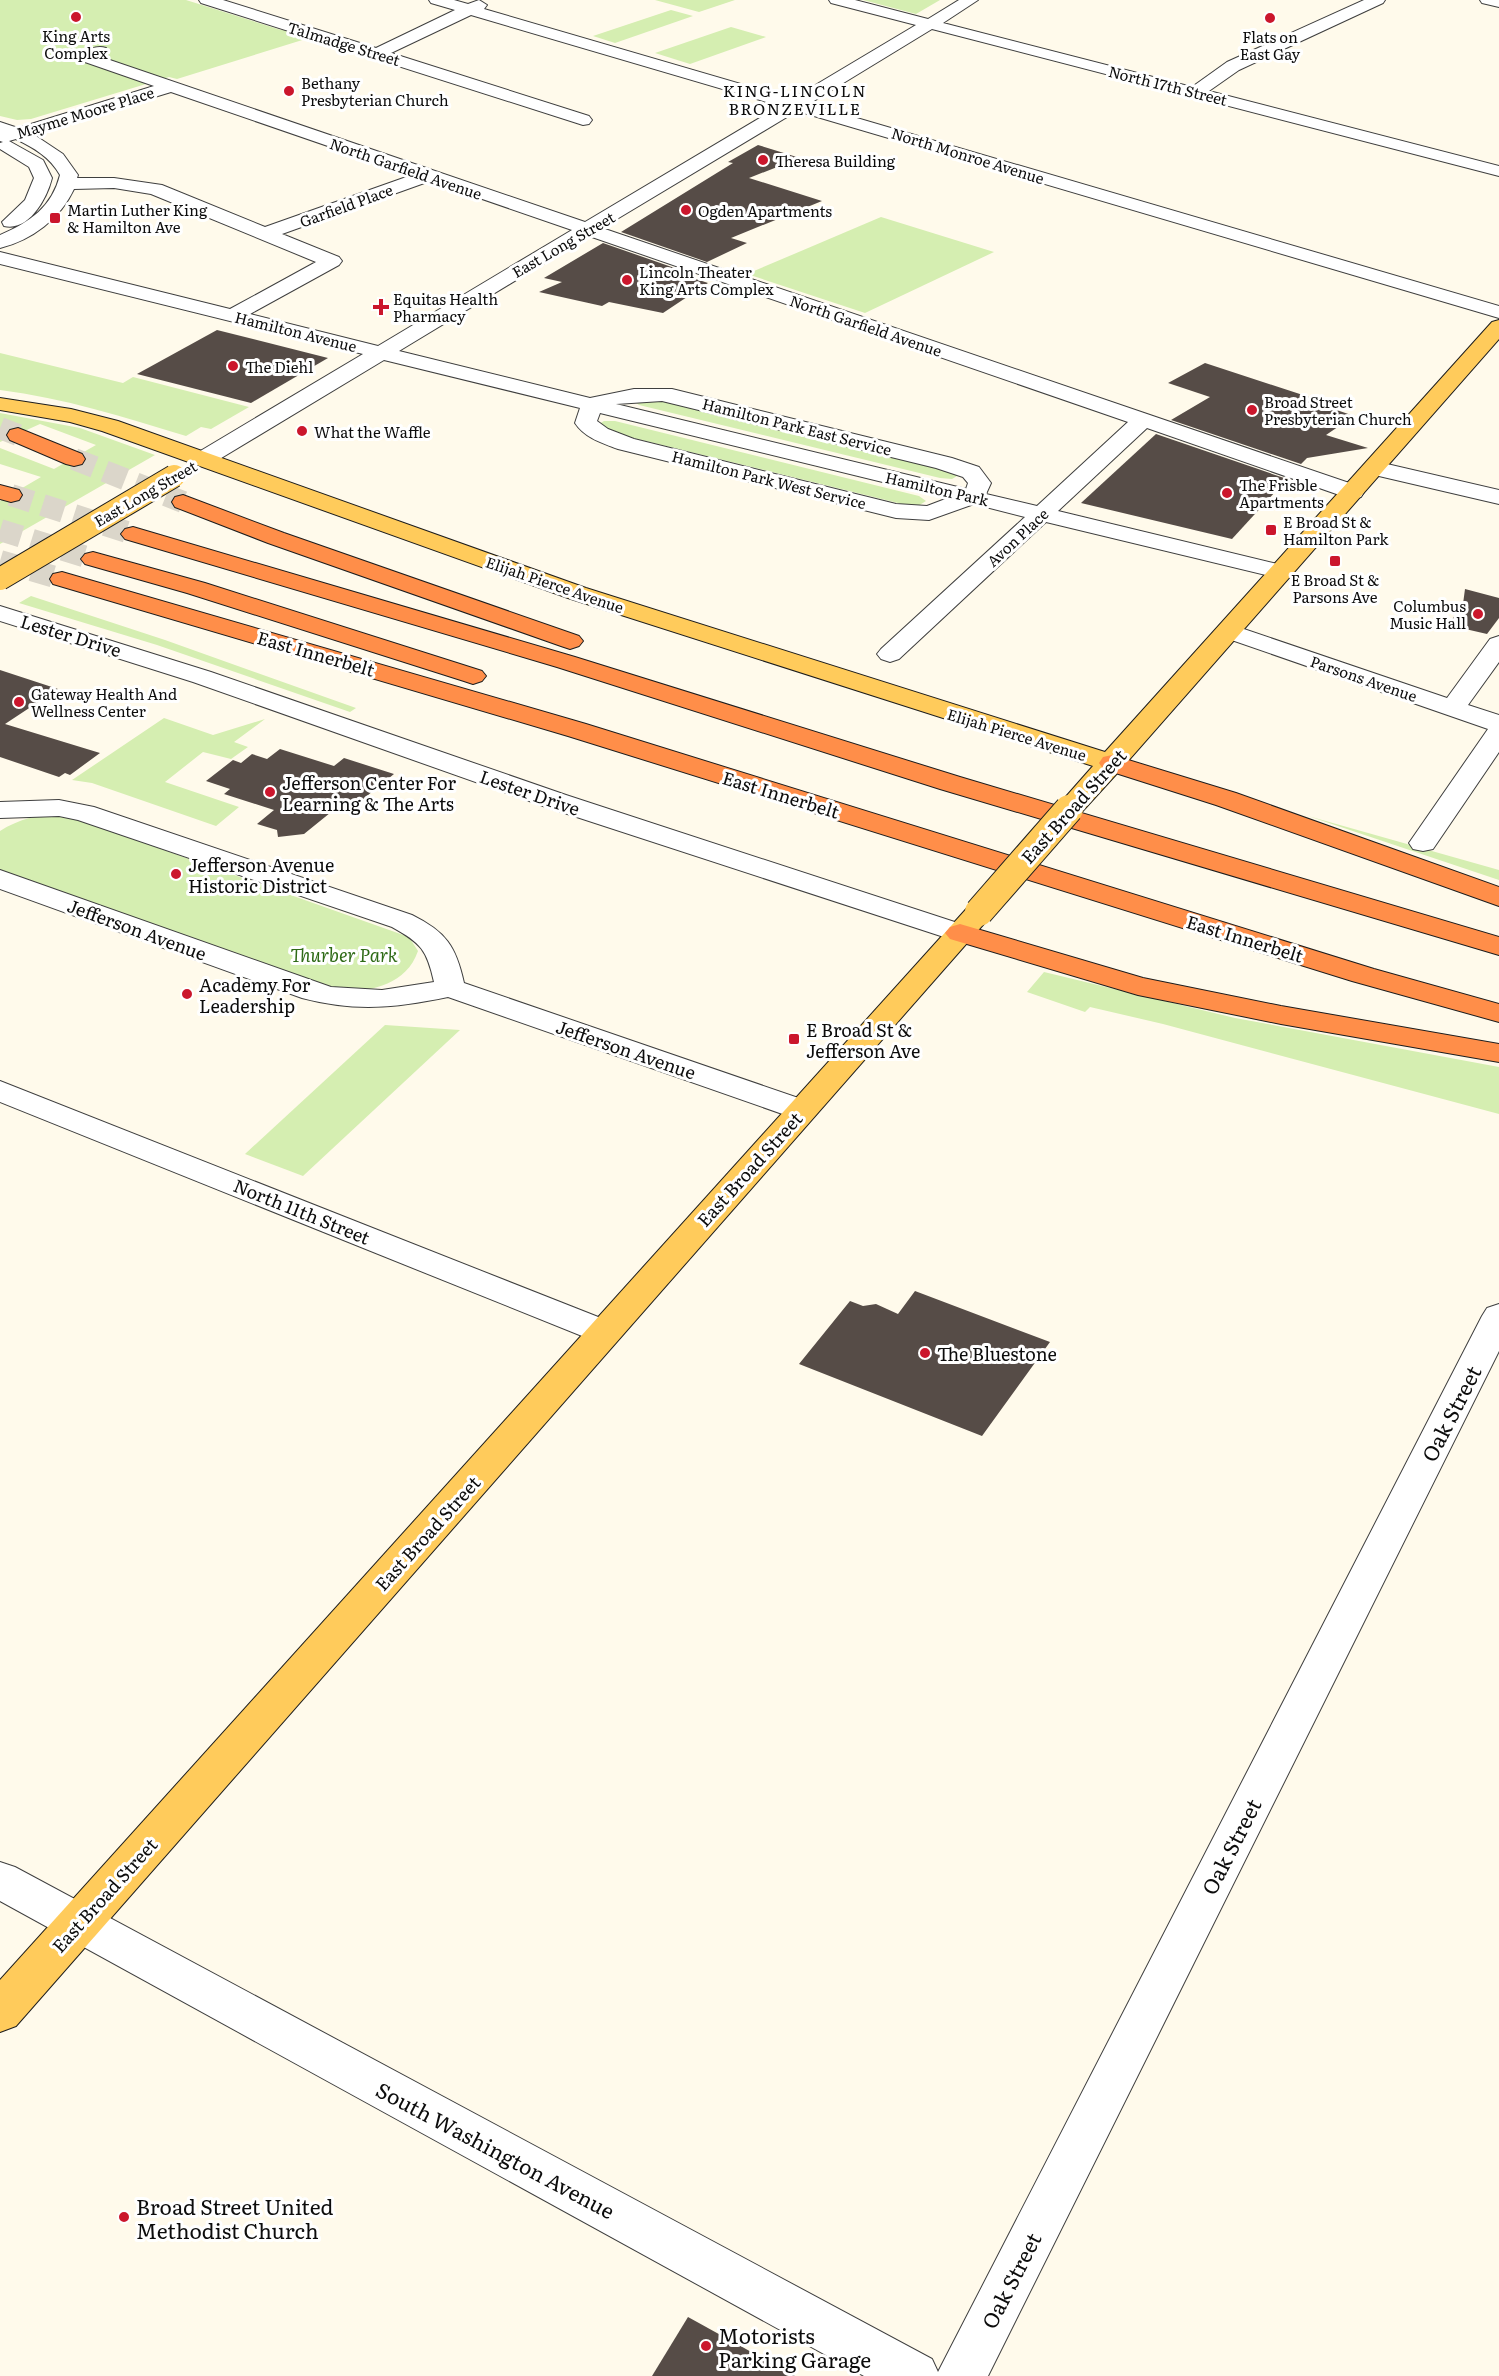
<svg xmlns="http://www.w3.org/2000/svg" width="1499" height="2376" font-family="Literata,serif">
  <style>
    .green { fill: #d5eeb1 }
    .building { fill: #564c47 }
    .lines { fill: none; stroke-linecap: round; stroke-linejoin: round }
    .highway-tunnel { stroke: #dbd6ca; stroke-width: 22; stroke-dasharray: 22 11; stroke-linecap: butt }
    .minor-casing { stroke: #3f3f3f; stroke-width: 2 }
    .major-casing { stroke: #1d1d1d; stroke-width: 2 }
    .highway-casing { stroke: #1d1d1d; stroke-width: 2 }
    .minor { fill: #fff; fill-rule: evenodd }
    .major { fill: #ffcb5b; fill-rule: evenodd }
    .highway { fill: #ff8e49; fill-rule: evenodd }
    .major-bridge-far1-casing { stroke: #1d1d1d; stroke-width: 24; stroke-linecap: butt }
    .major-bridge-casing { stroke: #1d1d1d; stroke-width: 30; stroke-linecap: butt }
    .major-bridge-far1 { stroke: #ffcb5b; stroke-width: 22 }
    .major-bridge { stroke: #ffcb5b; stroke-width: 28 }
    .poi-dot { fill: #cb162c; stroke: #fff; stroke-width: 2 }
    .labels { text-anchor: middle; dominant-baseline: central; stroke-width: 6; stroke-linejoin: round; paint-order: stroke }
    .far-poi-label { font-size: 15px; fill: #0c0c0c; stroke: #fff; text-anchor: start }
    .far-street-label { font-size: 15px; fill: #0c0c0c; stroke: #fff }
    .far-neighbourhood-label { font-size: 16px; letter-spacing: 1.5px; fill: #0c0c0c; stroke: #fff }
    .street-label { font-size: 18px; fill: #0c0c0c; stroke: #fff }
    .poi-label { font-size: 18px; fill: #0c0c0c; stroke: #fff; text-anchor: start }
    .park-label { font-size: 18px; font-style: italic; fill: #2e6a16; stroke: #fff }
    .near-street-label { font-size: 21px; fill: #0c0c0c; stroke: #fff }
    .near-poi-label { font-size: 21px; fill: #0c0c0c; stroke: #fff; text-anchor: start }
  </style>
  <rect width="100%" height="100%" fill="#fffaeb"/>
  <g class="green">
    <polygon points="0,0 186,0 281,30 287,29 312,37 177,79 169,77 31,119 17,120 0,116"/>
    <polygon points="655,0 735,0 699,12"/>
    <polygon points="863,0 940,0 916,14"/>
    <polygon points="671,10 693,16 615,43 593,36"/>
    <polygon points="731,27 766,37 690,64 655,53"/>
    <polygon points="881,217 994,252 865,313 747,274"/>
    <path d="M0,353L123,383L133,377L249,407L211,429L201,427L186,436C124,417 64,398 0,390Z"/>
    <polygon points="655,398 956,473 957,476 952,479 940,478 639,405 633,401"/>
    <polygon points="0,413 80,428 155,455 0,544 0,501 41,477 0,464 0,448 54,469 96,445 40,424 0,442"/>
    <polygon points="604,421 615,421 919,496 926,501 918,506 902,504 613,433 599,424"/>
    <polygon points="31,596 165,640 356,708 350,712 157,645 19,603"/>
    <polygon points="164,718 213,735 265,719 234,742 248,747 231,759 203,752 165,782 239,807 216,826 92,783 72,780"/>
    <path d="M60,813L409,937L418,951C406,985 374,989 342,994L0,870V831C19,819 37,815 60,813Z"/>
    <polygon points="1308,816 1499,870 1499,880"/>
    <polygon points="1044,972 1235,1018 1499,1067 1499,1114 1163,1024 1090,1007 1085,1012 1027,992"/>
    <polygon points="385,1025 460,1030 303,1176 245,1154"/>
  </g>
  <g class="building">
    <polygon points="758,145 800,158 749,178 822,201 731,238 747,243 707,262 621,232 733,163 728,162"/>
    <polygon points="603,243 686,272 681,274 708,283 663,313 609,302 602,306 539,292 562,282 544,278"/>
    <polygon points="217,330 328,358 251,403 137,374"/>
    <polygon points="1205,363 1309,397 1305,399 1354,416 1326,435 1368,448 1307,458 1301,464 1171,420 1210,397 1168,383"/>
    <polygon points="1156,434 1287,479 1232,539 1081,503"/>
    <polygon points="1465,589 1499,598 1499,618 1487,634 1448,625 1463,604"/>
    <polygon points="0,670 58,689 5,724 100,753 70,775 65,773 59,777 0,757"/>
    <polygon points="280,749 334,766 344,758 394,774 357,804 346,800 304,834 278,837 277,830 257,824 274,810 224,794 230,789 206,781 233,760 241,763 252,754 267,759"/>
    <polygon points="915,1291 1050,1342 982,1436 799,1364 850,1301 863,1306 876,1304 898,1314"/>
    <polygon points="688,2317 795,2376 652,2376"/>
  </g>
  <g class="lines">
    <g class="highway-tunnel">
      <polyline points="0,428 18,435"/>
      <polyline points="74,459 183,502"/>
      <polyline points="11,495 133,534"/>
      <polyline points="0,530 93,559"/>
      <polyline points="0,561 62,579"/>
    </g>
    <defs>
      <g id="minor">
        <path d="M199,0H223L376,48L455,10L431,3L429,0H454L468,4L479,0L487,5L484,9L792,99L916,25L831,3L829,0H855L928,19L959,0H978L943,23L1192,87L1227,62L1364,0H1385L1383,3L1239,70L1209,91L1499,166V176L932,29L809,104L1499,306V318L797,111L602,228L1361,487L1364,492L1361,497L1353,499L1345,497L1147,428L1058,511L1290,567L1294,572L1290,577L1282,579L1046,522L899,659L890,662L881,659L877,654L881,649L1025,517L974,504L929,520L896,518L618,449C602,443 585,438 575,423L580,408L384,360L213,463L205,465L197,463L194,458L197,453L363,354L0,264V252L230,309L316,262L151,194L114,188L74,189C60,219 32,240 0,248V235C30,222 52,207 60,175C50,157 34,148 16,139L9,141L43,160L52,178C47,198 29,232 4,226L2,222L25,200L34,178L29,167L0,149V143L3,142L0,141V122L18,128L154,86L82,61L80,58C85,50 96,45 106,48L108,51L101,57L585,222L780,106L471,15L391,53L589,116L592,120L589,124L583,125L201,3ZM171,92L412,175L265,227L162,185L114,178H77L78,175L63,154L33,134ZM430,181L572,230L378,346L250,314L339,265L342,261L339,257L282,234ZM589,236L1128,422L1037,506L986,494L991,483L979,467L952,458L672,389H634L590,398L399,351ZM662,401L936,468L963,477L968,483L966,489L616,404ZM600,413L948,498L927,506L896,504L634,439L608,429L597,421Z"/>
        <polygon points="1480,0 1499,0 1499,7 1482,3"/>
        <polygon points="1374,461 1499,490 1499,504 1366,473 1363,468 1366,463"/>
        <polygon points="0,606 211,672 566,795 970,927 975,933 970,939 960,942 950,939 546,807 193,682 0,621"/>
        <polygon points="1229,624 1447,698 1490,639 1499,636 1499,662 1468,705 1499,715 1499,752 1433,849 1423,851 1413,849 1409,843 1488,729 1220,636 1217,631 1220,626"/>
        <path d="M59,800L94,807L412,915C446,932 456,946 464,983L813,1103L818,1110L813,1117L802,1120L791,1117L448,997C395,1008 355,1012 302,998L0,889V870L331,987L382,990L434,982C427,950 421,943 392,927L78,820L59,816L0,818V802Z"/>
        <polygon points="0,1081 616,1324 622,1332 616,1340 604,1344 592,1340 0,1102"/>
        <polygon points="1499,1304 1499,1351 988,2376 864,2376 0,1901 0,1862 15,1867 932,2359 938,2372 1482,1316 1487,1308"/>
      </g>
      <g id="major">
        <polygon points="1499,320 1499,339 1121,769 1079,815 1069,817 1059,815 1055,809 1093,766 568,598 102,431 70,422 0,410 0,398 71,409 118,421 586,588 1105,752 1492,322"/>
        <polygon points="979,903 989,906 993,912 989,918 16,2026 0,2032 0,1980 969,906"/>
      </g>
      <g id="highway">
        <polygon points="18,428 82,454 85,459 82,464 74,466 66,464 10,440 7,435 10,430"/>
        <polygon points="0,485 19,490 22,495 19,500 11,502 0,499"/>
        <polygon points="183,495 284,533 579,636 583,641 579,646 570,649 561,646 268,543 175,507 172,502 175,497"/>
        <polygon points="133,527 575,657 960,777 1499,937 1499,955 940,789 557,667 125,539 121,534 125,529"/>
        <polygon points="93,552 205,583 482,671 486,676 482,681 473,684 464,681 187,593 85,564 81,559 85,554"/>
        <polygon points="62,572 586,724 1374,969 1499,1004 1499,1022 1352,981 568,736 53,584 50,579 53,574"/>
        <polygon points="1112,755 1236,793 1499,887 1499,906 1216,805 1103,769 1099,763 1103,757"/>
        <polygon points="960,924 1143,978 1281,1006 1499,1044 1499,1062 1281,1024 1138,995 950,939 945,933 950,927"/>
      </g>
    </defs>
    <use href="#minor" class="minor-casing"/>
    <use href="#major" class="major-casing"/>
    <use href="#highway" class="highway-casing"/>
    <use href="#minor" class="minor"/>
    <use href="#major" class="major"/>
    <use href="#highway" class="highway"/>
    <defs>
      <polyline id="major-bridge-far1" points="0,579 174,476"/>
      <polyline id="major-bridge" points="979,912 1069,809"/>
    </defs>
    <use href="#major-bridge-far1" class="major-bridge-far1-casing"/>
    <use href="#major-bridge" class="major-bridge-casing"/>
    <use href="#major-bridge-far1" class="major-bridge-far1"/>
    <use href="#major-bridge" class="major-bridge"/>
  </g>
  <g class="poi-dot">
    <circle cx="76" cy="17" r="6"/>
    <circle cx="1270" cy="18" r="6"/>
    <circle cx="289" cy="91" r="6"/>
    <circle cx="763" cy="160" r="6"/>
    <circle cx="686" cy="210" r="6"/>
    <rect x="49" y="212" width="12" height="12" rx="3"/>
    <circle cx="627" cy="280" r="6"/>
    <path d="M378 298h6v6h6v6h-6v6h-6v-6h-6v-6h6z"/>
    <circle cx="233" cy="366" r="6"/>
    <circle cx="1252" cy="410" r="6"/>
    <circle cx="302" cy="431" r="6"/>
    <circle cx="1227" cy="493" r="6"/>
    <rect x="1265" y="524" width="12" height="12" rx="3"/>
    <rect x="1329" y="555" width="12" height="12" rx="3"/>
    <circle cx="1478" cy="614" r="6"/>
    <circle cx="19" cy="702" r="6"/>
    <circle cx="270" cy="792" r="6"/>
    <circle cx="176" cy="874" r="6"/>
    <circle cx="187" cy="994" r="6"/>
    <rect x="788" y="1033" width="12" height="12" rx="3"/>
    <circle cx="925" cy="1353" r="6"/>
    <circle cx="124" cy="2217" r="6"/>
    <circle cx="706" cy="2346" r="6"/>
  </g>
  <g class="labels">
    <g class="far-poi-label">
      <text x="76" y="35" text-anchor="middle">King Arts<tspan x="76" dy="17">Complex</tspan></text>
      <text x="1270" y="36" text-anchor="middle">Flats on<tspan x="1270" dy="17">East Gay</tspan></text>
      <text x="301" y="82">Bethany<tspan x="301" dy="17">Presbyterian Church</tspan></text>
      <text x="775" y="160">Theresa Building</text>
      <text x="67" y="209">Martin Luther King<tspan x="67" dy="17">&amp; Hamilton Ave</tspan></text>
      <text x="698" y="210">Ogden Apartments</text>
      <text x="639" y="271">Lincoln Theater<tspan x="639" dy="17">King Arts Complex</tspan></text>
      <text x="393" y="298">Equitas Health<tspan x="393" dy="17">Pharmacy</tspan></text>
      <text x="245" y="366">The Diehl</text>
      <text x="1264" y="401">Broad Street<tspan x="1264" dy="17">Presbyterian Church</tspan></text>
      <text x="314" y="431">What the Waffle</text>
      <text x="1239" y="484">The Frisble<tspan x="1239" dy="17">Apartments</tspan></text>
      <text x="1283" y="521">E Broad St &amp;<tspan x="1283" dy="17">Hamilton Park</tspan></text>
      <text x="1335" y="579" text-anchor="middle">E Broad St &amp;<tspan x="1335" dy="17">Parsons Ave</tspan></text>
      <text x="1466" y="605" text-anchor="end">Columbus<tspan x="1466" dy="17">Music Hall</tspan></text>
      <text x="31" y="693">Gateway Health And<tspan x="31" dy="17">Wellness Center</tspan></text>
    </g>
    <g class="far-street-label">
      <text transform="translate(344 43) rotate(17)">Talmadge Street</text>
      <text transform="translate(1168 85) rotate(14)">North 17th Street</text>
      <text transform="translate(85 112) rotate(-17)">Mayme Moore Place</text>
      <text transform="translate(968 155) rotate(17)">North Monroe Avenue</text>
      <text transform="translate(406 168) rotate(19)">North Garfield Avenue</text>
      <text transform="translate(346 205) rotate(-20)">Garfield Place</text>
      <text transform="translate(563 244) rotate(-30)">East Long Street</text>
      <text transform="translate(866 325) rotate(19)">North Garfield Avenue</text>
      <text transform="translate(296 331) rotate(14)">Hamilton Avenue</text>
      <text transform="translate(797 426) rotate(14)">Hamilton Park East Service</text>
      <text transform="translate(769 479) rotate(14)">Hamilton Park West Service</text>
      <text transform="translate(937 488) rotate(13)">Hamilton Park</text>
      <text transform="translate(145 493) rotate(-30)">East Long Street</text>
      <text transform="translate(1017 537) rotate(-43)">Avon Place</text>
      <text transform="translate(555 584) rotate(19)">Elijah Pierce Avenue</text>
      <text transform="translate(1364 678) rotate(19)">Parsons Avenue</text>
      <text transform="translate(1017 734) rotate(17)">Elijah Pierce Avenue</text>
    </g>
    <g class="far-neighbourhood-label">
      <text x="795" y="90">KING-LINCOLN<tspan x="795" dy="18">BRONZEVILLE</tspan></text>
    </g>
    <g class="street-label">
      <text transform="translate(71 635) rotate(17)">Lester Drive</text>
      <text transform="translate(316 653) rotate(16)">East Innerbelt</text>
      <text transform="translate(530 792) rotate(19)">Lester Drive</text>
      <text transform="translate(781 794) rotate(17)">East Innerbelt</text>
      <text transform="translate(1073 806) rotate(-48)">East Broad Street</text>
      <text transform="translate(137 929) rotate(20)">Jefferson Avenue</text>
      <text transform="translate(1245 938) rotate(17)">East Innerbelt</text>
      <text transform="translate(626 1049) rotate(19)">Jefferson Avenue</text>
      <text transform="translate(749 1169) rotate(-48)">East Broad Street</text>
      <text transform="translate(302 1211) rotate(22)">North 11th Street</text>
      <text transform="translate(427 1533) rotate(-48)">East Broad Street</text>
      <text transform="translate(104 1895) rotate(-48)">East Broad Street</text>
    </g>
    <g class="poi-label">
      <text x="282" y="782">Jefferson Center For<tspan x="282" dy="21">Learning &amp; The Arts</tspan></text>
      <text x="188" y="864">Jefferson Avenue<tspan x="188" dy="21">Historic District</tspan></text>
      <text x="199" y="984">Academy For<tspan x="199" dy="21">Leadership</tspan></text>
      <text x="806" y="1029">E Broad St &amp;<tspan x="806" dy="21">Jefferson Ave</tspan></text>
      <text x="937" y="1353">The Bluestone</text>
    </g>
    <g class="park-label">
      <text x="344" y="954">Thurber Park</text>
    </g>
    <g class="near-street-label">
      <text transform="translate(1450 1413) rotate(-63)">Oak Street</text>
      <text transform="translate(1230 1846) rotate(-63)">Oak Street</text>
      <text transform="translate(496 2149) rotate(28)">South Washington Avenue</text>
      <text transform="translate(1010 2280) rotate(-63)">Oak Street</text>
    </g>
    <g class="near-poi-label">
      <text x="136" y="2205">Broad Street United<tspan x="136" dy="24">Methodist Church</tspan></text>
      <text x="718" y="2334">Motorists<tspan x="718" dy="24">Parking Garage</tspan></text>
    </g>
  </g>
</svg>
